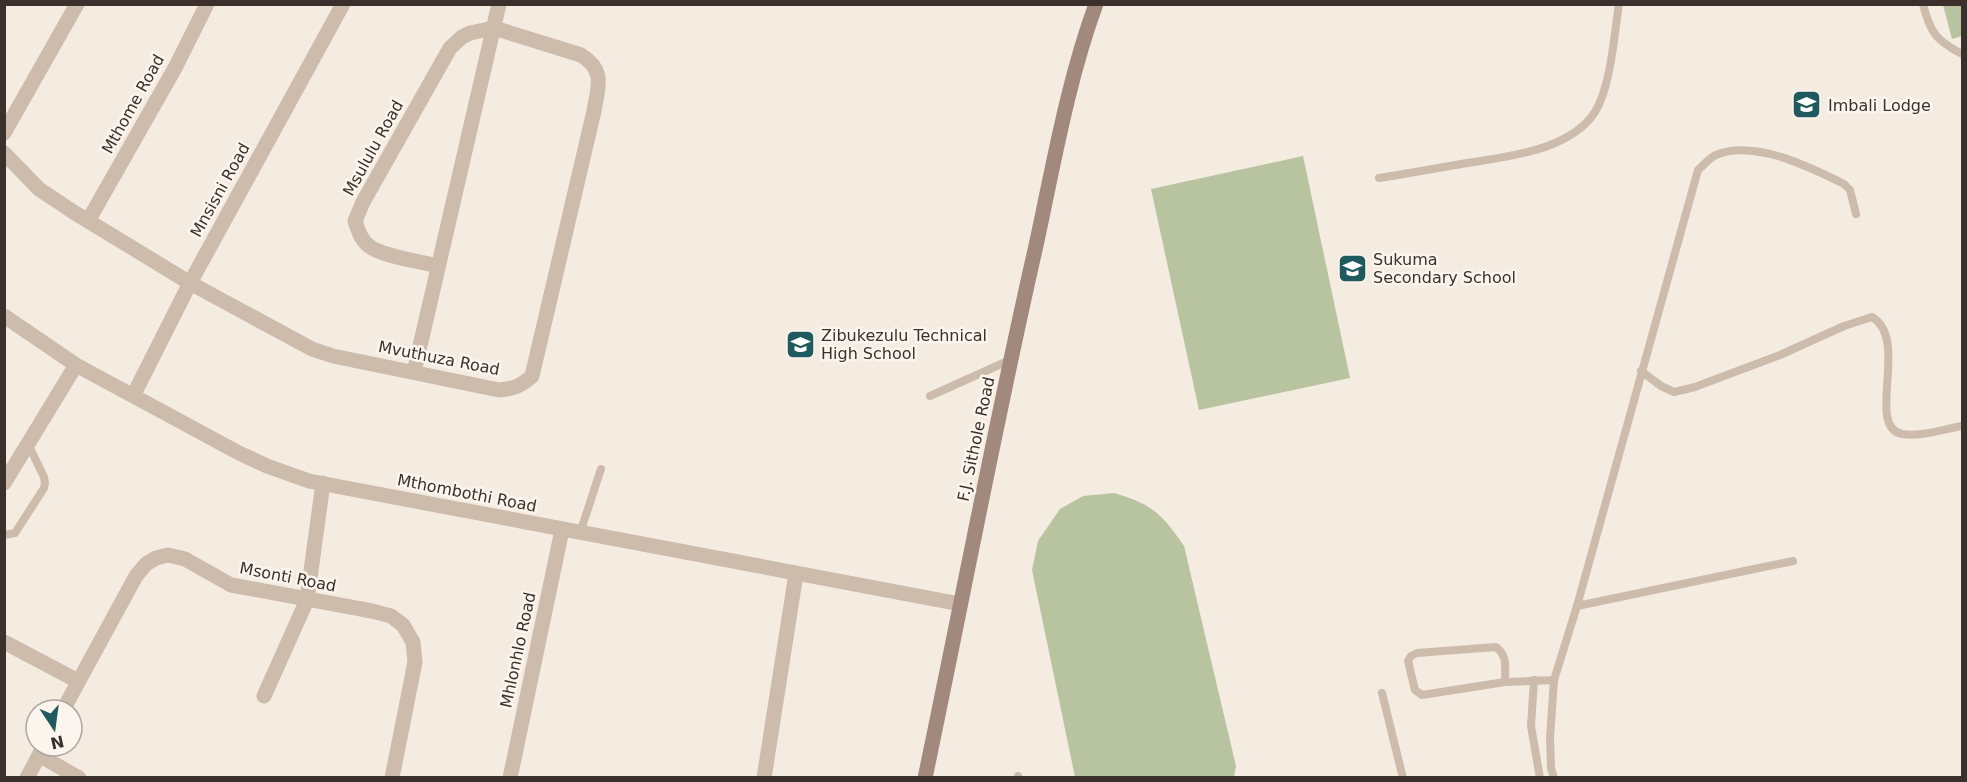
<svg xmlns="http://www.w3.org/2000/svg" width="1967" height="782" font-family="'DejaVu Sans',sans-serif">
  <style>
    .green { fill: #b8c4a0 }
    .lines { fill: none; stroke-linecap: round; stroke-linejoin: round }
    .lane { stroke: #cdbbac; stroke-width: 8 }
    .street { stroke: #cdbbac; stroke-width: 15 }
    .secondary { stroke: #a18a7d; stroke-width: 15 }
    .labels { text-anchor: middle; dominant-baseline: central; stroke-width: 5; stroke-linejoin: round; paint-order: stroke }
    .street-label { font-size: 16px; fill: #3b302b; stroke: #fbf5ee }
    .poi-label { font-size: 16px; fill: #3b302b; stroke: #fbf5ee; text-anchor: start }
  </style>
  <rect width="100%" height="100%" fill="#f4ebe1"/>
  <g class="green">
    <polygon points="1943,5 1962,5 1962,36 1952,39"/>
    <polygon points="1303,156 1350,378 1199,410 1151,189"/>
    <path d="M1114,493C1152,504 1162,514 1184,546L1236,766L1234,777H1075L1032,570L1038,541L1060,509L1083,496Z"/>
  </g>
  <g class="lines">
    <g class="lane">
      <path d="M1923,4C1930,33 1937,41 1962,54"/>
      <path d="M1379,178C1406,174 1433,169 1461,164C1503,157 1569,152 1595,112C1611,86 1614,35 1619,4"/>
      <path d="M1641,371L1661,386L1674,392L1695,387L1780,355L1844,326L1872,317C1910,339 1865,427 1902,434C1921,437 1944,429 1962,426"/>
      <polyline points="930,396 1010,360"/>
      <polyline points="580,533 601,469"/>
      <polyline points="4,535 15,533 44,488 45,483 44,477 28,444"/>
      <polyline points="1577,606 1793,561"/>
      <polyline points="1534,680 1531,726 1540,778"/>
      <path d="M1505,682C1505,668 1508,656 1496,647L1417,653L1411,656L1408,661L1415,690L1422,695L1505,682L1554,680"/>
      <polyline points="1382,693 1403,778"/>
      <polyline points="1018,776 1018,778"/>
      <path d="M1554,778L1551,768L1550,738L1554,680L1577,606L1698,170C1704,165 1709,158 1716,155C1754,139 1810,167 1844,184L1850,190L1856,214"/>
    </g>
    <g class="street">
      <polyline points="4,133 77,4"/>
      <path d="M4,153L39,189L75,213L190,283L312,349L333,356L499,390C513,389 521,386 532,376L594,111C598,86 606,71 581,55L494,28L470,33L462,37L450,48L363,202L355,221C358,230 361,240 369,246C381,256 422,262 438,266"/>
      <polyline points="88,221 175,68 207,4"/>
      <polyline points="4,316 76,365 239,453 267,466 309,481 960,604"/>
      <polyline points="414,372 499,4"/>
      <polyline points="134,394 190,283 343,4"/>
      <polyline points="4,483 76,365"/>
      <polyline points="4,642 78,681"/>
      <polyline points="264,696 307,600 323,483"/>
      <polyline points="63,710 136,576 146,564 156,558 168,555 185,559 231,585 372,611 391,616 403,625 413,642 415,662 392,778"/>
      <polyline points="39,755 79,778"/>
      <polyline points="27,778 44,746"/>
      <polyline points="510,778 562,530"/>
      <polyline points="764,778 796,574"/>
    </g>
    <path class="secondary" d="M925,778C962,602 995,425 1035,250C1053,168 1067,83 1096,4"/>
  </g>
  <defs>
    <symbol id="school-square" viewBox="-11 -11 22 22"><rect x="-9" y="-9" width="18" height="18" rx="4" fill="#1f5a5e" stroke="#fbf5ee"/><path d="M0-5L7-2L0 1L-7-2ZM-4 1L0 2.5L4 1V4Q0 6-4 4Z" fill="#fff"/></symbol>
  </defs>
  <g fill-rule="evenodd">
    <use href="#school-square" x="1790" y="88" width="33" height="33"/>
    <use href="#school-square" x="1336" y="252" width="33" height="33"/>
    <use href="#school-square" x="784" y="328" width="33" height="33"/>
  </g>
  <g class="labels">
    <g class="street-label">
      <text transform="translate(133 104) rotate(-61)">Mthome Road</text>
      <text transform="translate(373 148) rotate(-61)">Msululu Road</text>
      <text transform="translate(220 190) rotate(-61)">Mnsisni Road</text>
      <text transform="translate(439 358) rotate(11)">Mvuthuza Road</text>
      <text transform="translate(976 439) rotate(-78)">F.J. Sithole Road</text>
      <text transform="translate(467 493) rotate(11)">Mthombothi Road</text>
      <text transform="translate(288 577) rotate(11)">Msonti Road</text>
      <text transform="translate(518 650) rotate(-78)">Mhlonhlo Road</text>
    </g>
    <g class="poi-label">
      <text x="1828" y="105">Imbali Lodge</text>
      <text x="1373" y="259">Sukuma<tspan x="1373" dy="18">Secondary School</tspan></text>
      <text x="821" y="335">Zibukezulu Technical<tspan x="821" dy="18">High School</tspan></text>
    </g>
  </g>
  <rect width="1967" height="782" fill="none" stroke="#3b302b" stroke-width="12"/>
  <g transform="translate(54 728) rotate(167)"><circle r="28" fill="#fbf5ee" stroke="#aea6a0" stroke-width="1.5"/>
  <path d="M0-4.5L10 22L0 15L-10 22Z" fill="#1f5a5e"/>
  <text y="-9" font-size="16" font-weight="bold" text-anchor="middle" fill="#3b302b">N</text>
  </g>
</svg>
